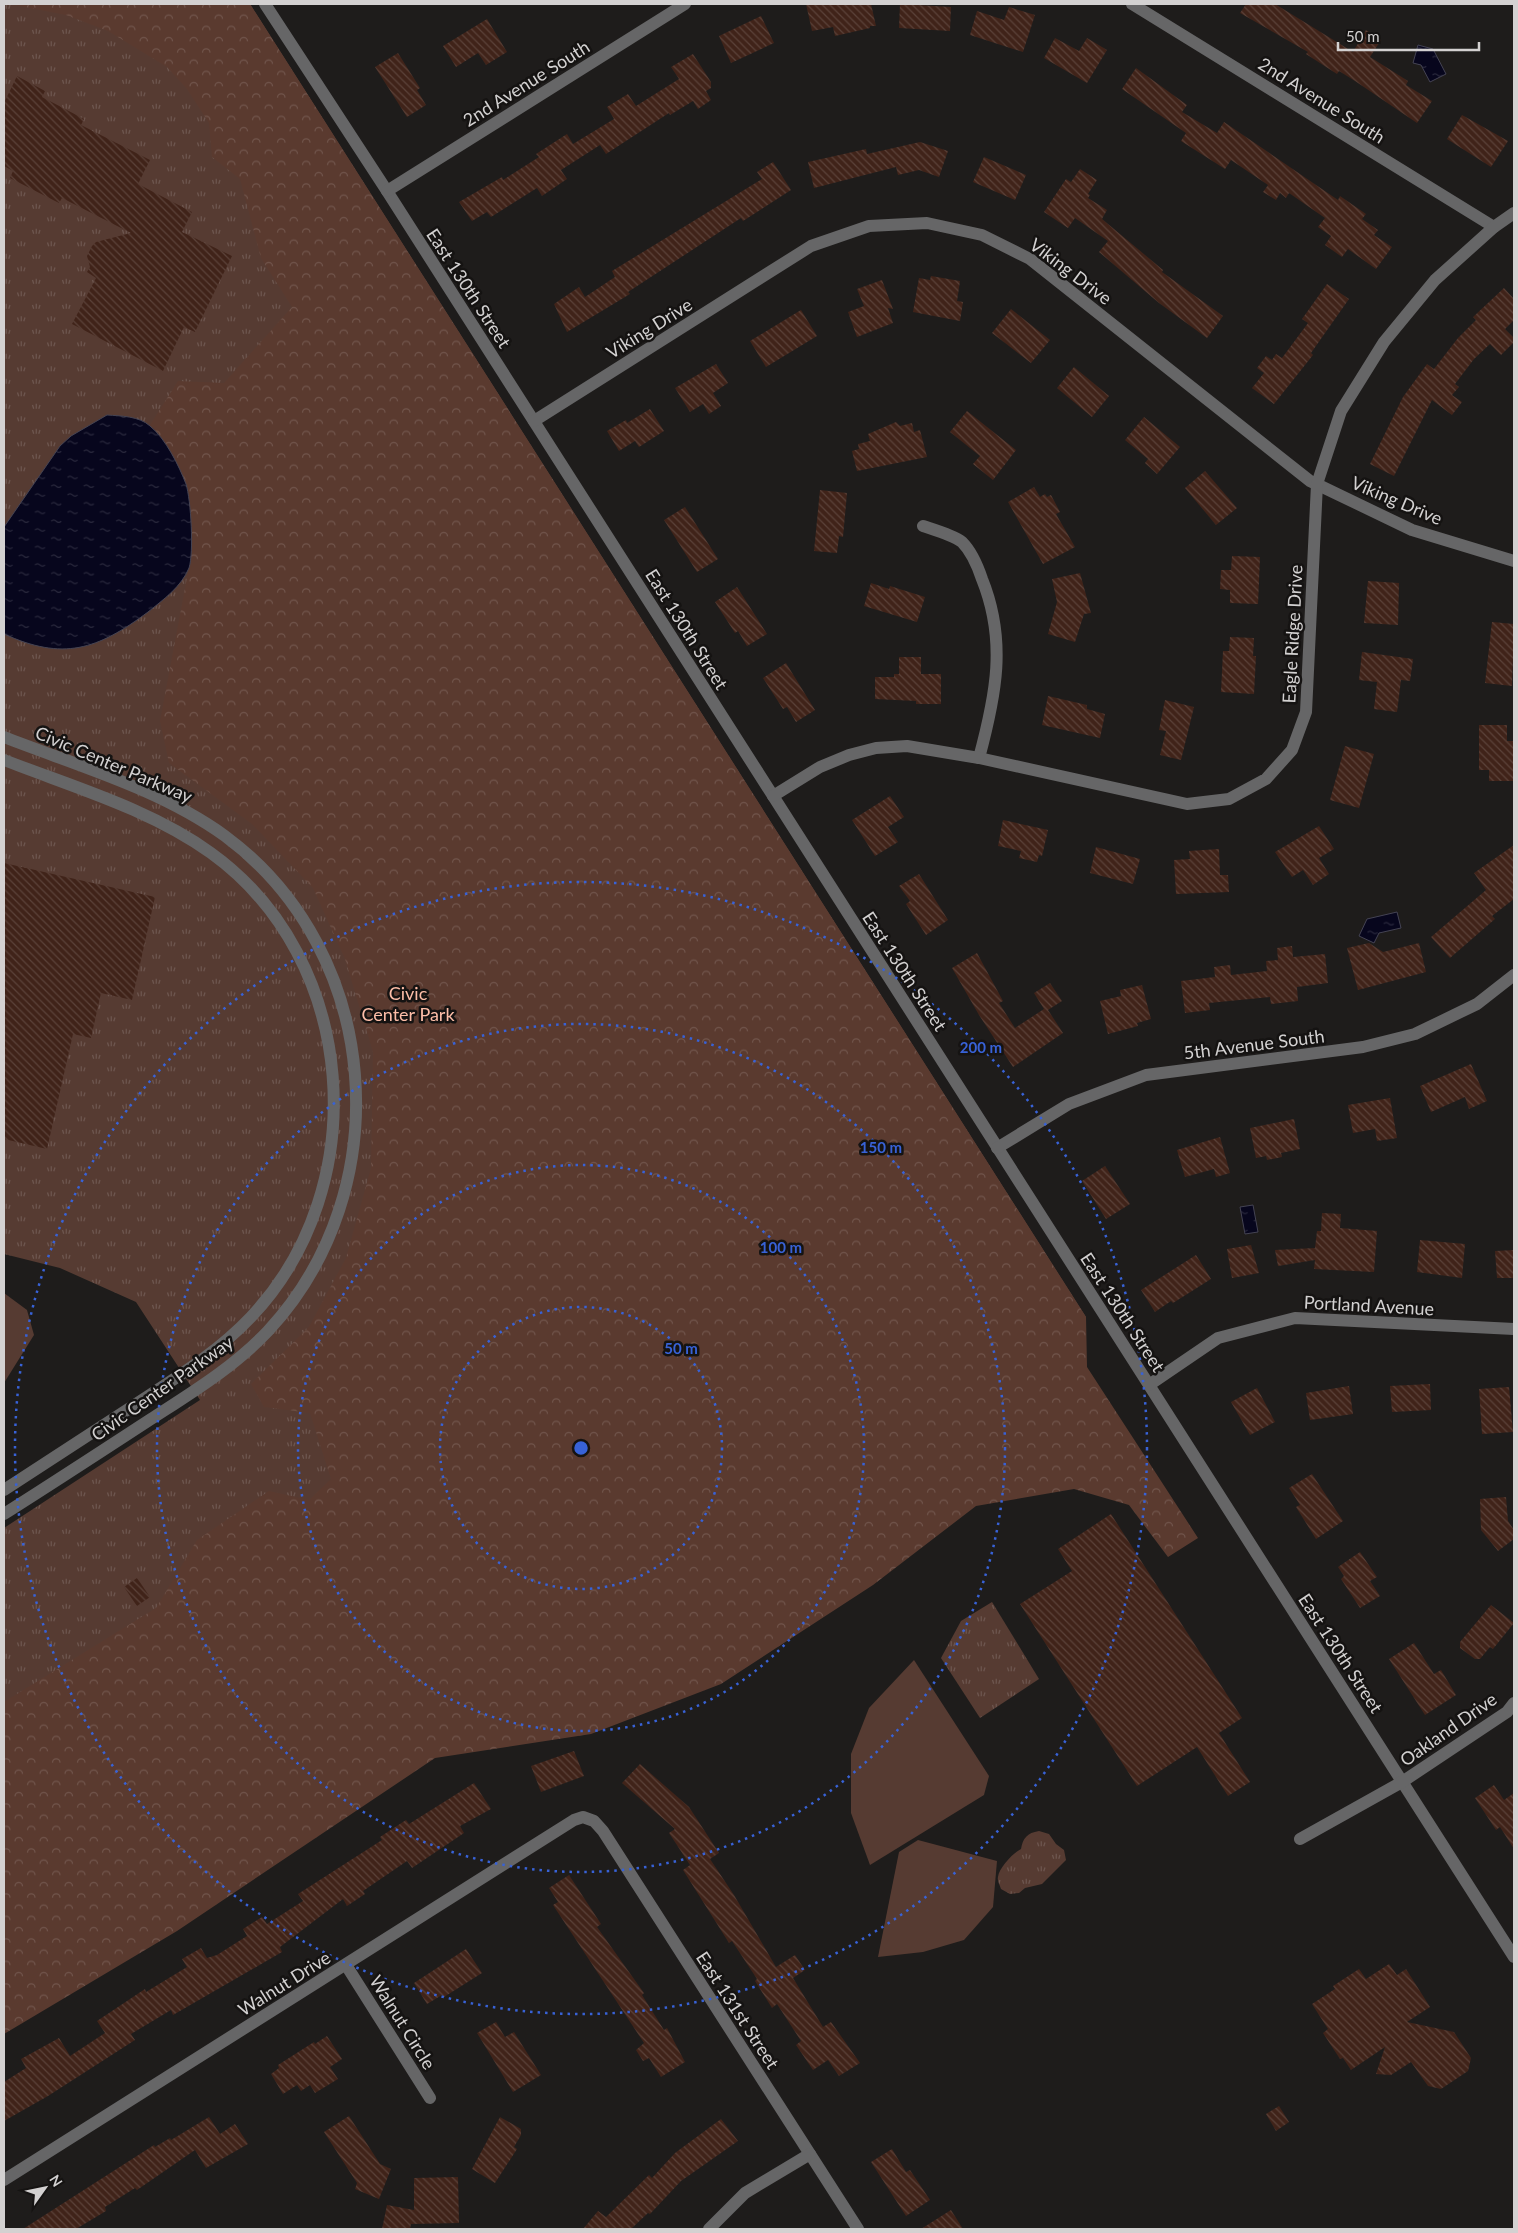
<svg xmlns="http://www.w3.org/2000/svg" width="1518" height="2233" font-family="Lato,sans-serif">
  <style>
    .grass { fill: url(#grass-tufts) }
    .forest { fill: url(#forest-crowns) }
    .pitch { fill: #563b32 }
    .water { fill: url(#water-ripples); stroke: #444353 }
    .building { fill: url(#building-back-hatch) }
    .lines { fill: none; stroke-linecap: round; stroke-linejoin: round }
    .minor { stroke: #666667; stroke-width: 12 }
    .ring { fill: none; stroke: #3862d7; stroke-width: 2.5; stroke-dasharray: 2.5 5 }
    .labels { text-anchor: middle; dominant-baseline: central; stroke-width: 5; stroke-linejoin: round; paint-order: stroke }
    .street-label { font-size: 18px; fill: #d3d1d1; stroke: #151312 }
    .park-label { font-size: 18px; fill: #fdbea8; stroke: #151312 }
    .centre { fill: #3862d7; stroke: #151312; stroke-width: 2.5 }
    .ring-label { font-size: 15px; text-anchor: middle; font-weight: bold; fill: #3862d7; stroke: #151312; stroke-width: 5; stroke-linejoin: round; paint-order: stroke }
  </style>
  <defs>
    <pattern id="grass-tufts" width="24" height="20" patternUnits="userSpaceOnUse" patternTransform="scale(1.25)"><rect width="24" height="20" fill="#563b32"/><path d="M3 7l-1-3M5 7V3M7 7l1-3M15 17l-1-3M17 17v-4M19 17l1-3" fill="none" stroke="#6d564f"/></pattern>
    <pattern id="forest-crowns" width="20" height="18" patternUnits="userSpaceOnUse" patternTransform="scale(1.25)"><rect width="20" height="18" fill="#5a3a2f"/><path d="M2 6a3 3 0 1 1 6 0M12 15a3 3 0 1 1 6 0" fill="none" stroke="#71554c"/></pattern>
    <pattern id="water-ripples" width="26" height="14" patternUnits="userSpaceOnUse" patternTransform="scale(1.25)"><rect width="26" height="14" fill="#07061d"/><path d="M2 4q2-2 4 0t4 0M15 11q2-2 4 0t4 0" fill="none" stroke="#2a293d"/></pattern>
    <pattern id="building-back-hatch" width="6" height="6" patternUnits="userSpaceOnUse" patternTransform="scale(1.25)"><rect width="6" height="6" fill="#402319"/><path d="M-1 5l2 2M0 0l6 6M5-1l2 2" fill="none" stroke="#5b4239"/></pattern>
  </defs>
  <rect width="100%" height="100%" fill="#1e1c1b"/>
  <g class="grass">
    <polygon points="4,4 250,4 1086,1317 4,1997 4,1528 200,1400 136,1302 60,1268 4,1254"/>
    <polygon points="992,1602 1039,1679 980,1718 941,1658 961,1621"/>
    <path d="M1039,1831L1049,1834L1056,1844L1064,1850L1066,1860L1042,1884L1025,1888L1019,1893L1010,1894L1001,1889C1000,1885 997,1881 998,1877C999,1868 1013,1853 1021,1849C1023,1838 1027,1833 1039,1831Z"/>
  </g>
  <polygon class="forest" points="9,4 250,4 1086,1317 1087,1367 1198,1538 1168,1557 1129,1505 1074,1489 976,1506 873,1585 721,1684 591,1734 435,1758 177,1931 4,2034 4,1702 156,1608 197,1540 269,1491 309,1500 331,1479 310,1413 264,1407 251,1384 309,1327 346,1258 371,1168 373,1052 345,959 313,888 252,824 169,763 160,721 189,567 192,532 167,448 150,425 178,381 224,383 292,307 261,258 240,179 212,157 209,123 187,89 167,67 108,31 66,15"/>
  <g class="pitch">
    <polygon points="4,1293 27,1310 34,1335 4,1383"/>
    <polygon points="914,1660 989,1776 984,1795 870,1865 851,1813 851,1754 869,1708"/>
    <polygon points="918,1840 997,1861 993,1907 964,1940 923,1952 878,1957 899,1852"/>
  </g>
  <g class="water">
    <polygon points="1418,45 1433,49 1446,74 1430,82 1421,65 1413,63"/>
    <path d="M107,415C121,416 139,416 150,426C166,439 179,466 186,484C191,500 194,553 189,568C181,587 164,599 148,612C97,650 63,661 4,634V527L60,446L71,436Z"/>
    <polygon points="1397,912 1401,928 1379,933 1374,943 1359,936 1367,919"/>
    <polygon points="1253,1205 1258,1232 1245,1234 1240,1207"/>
  </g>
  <g class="building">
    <polygon points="806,4 871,4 876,26 870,26 870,28 835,36 833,27 812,31"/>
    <polygon points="900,4 951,7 950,31 899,28"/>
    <polygon points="1246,4 1275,4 1353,52 1366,30 1381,40 1370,57 1408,81 1406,85 1432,101 1417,123 1355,81 1339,71 1337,74 1306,54 1308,52 1240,13"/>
    <polygon points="1009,7 1035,15 1023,52 970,35 977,11 1004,20"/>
    <polygon points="761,16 774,43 731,63 719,36"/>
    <polygon points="487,19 507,52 486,65 478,53 456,67 443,46"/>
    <polygon points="1055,38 1079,51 1087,38 1107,50 1087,83 1044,58"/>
    <polygon points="398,53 420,88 417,90 426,105 407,117 375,67"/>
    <polygon points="693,54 711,82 711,88 706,91 711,100 698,109 693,101 670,115 669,113 606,154 600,145 561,170 567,179 542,196 537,188 491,217 487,212 472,221 459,202 502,177 503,180 539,157 536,154 567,134 573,144 614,119 607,107 628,94 636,106 679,79 671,67"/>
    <polygon points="1136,68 1187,105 1182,112 1217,133 1224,122 1338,200 1340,196 1366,214 1362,219 1378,230 1374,235 1392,247 1376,269 1348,249 1342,257 1325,245 1331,236 1318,227 1325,218 1289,193 1286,198 1280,193 1276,200 1263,192 1268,185 1231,160 1225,169 1181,141 1186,133 1122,89"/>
    <polygon points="17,76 45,91 42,97 84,119 81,125 150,160 138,184 192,212 182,232 232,256 195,332 184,327 163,371 72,324 96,278 87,272 90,267 87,256 92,246 96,242 131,233 62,198 59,203 10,178 13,171 4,166 4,103"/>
    <polygon points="1462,115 1508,141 1491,167 1447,139"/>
    <polygon points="920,142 948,151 939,177 919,170 898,175 896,167 814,188 808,162 866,149 867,154"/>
    <polygon points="984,157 1026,175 1015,200 973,182"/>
    <polygon points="773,162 791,190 743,221 741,218 628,292 630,294 567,332 554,304 579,287 585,297 615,277 612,271 762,179 757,172"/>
    <polygon points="1080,169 1097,180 1088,194 1090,195 1088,198 1107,210 1102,219 1163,270 1162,272 1223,316 1207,338 1159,303 1099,252 1108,241 1075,218 1068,228 1044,212 1066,179 1071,182"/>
    <polygon points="931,276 960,281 957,301 963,302 960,321 913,312 919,278 930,280"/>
    <polygon points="882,280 893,309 888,308 893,323 857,337 848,312 864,306 857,289"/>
    <polygon points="1327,284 1349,299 1311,353 1313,355 1274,404 1252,388 1264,373 1257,368 1266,356 1272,360 1276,354 1282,358 1308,323 1302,319"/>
    <polygon points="1504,288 1514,299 1514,320 1505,329 1514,338 1514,342 1501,355 1490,344 1474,359 1455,384 1459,387 1452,395 1462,402 1452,415 1432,400 1394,476 1370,464 1403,397 1427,364 1434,369 1458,338 1476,320 1473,317"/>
    <polygon points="1011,309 1050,340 1031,363 992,333"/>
    <polygon points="801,310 817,336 766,367 750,341"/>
    <polygon points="716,364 728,383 713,393 721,406 709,414 703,404 690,412 675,388"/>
    <polygon points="1074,367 1109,396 1092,417 1057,388"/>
    <polygon points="650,409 664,431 639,447 635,441 619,451 607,431 626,420 627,423"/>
    <polygon points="967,411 1016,450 993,480 973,464 980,456 950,432"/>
    <polygon points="1144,417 1180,447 1157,474 1145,463 1148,459 1125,440"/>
    <polygon points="896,422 900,426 912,423 914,432 920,430 927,457 857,471 852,451 859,449 858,444 870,441 868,434"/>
    <polygon points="1205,471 1237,508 1216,525 1185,488"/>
    <polygon points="1034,487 1040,497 1045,494 1047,497 1051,495 1060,512 1056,514 1075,547 1043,564 1008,502"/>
    <polygon points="820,490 847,493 843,537 839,536 837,553 814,551"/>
    <polygon points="685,507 718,559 697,572 664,520"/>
    <polygon points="1232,556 1260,557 1258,604 1230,603 1230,590 1220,589 1221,570 1231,570"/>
    <polygon points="1080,573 1091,613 1084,614 1075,642 1048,634 1057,602 1052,579"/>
    <polygon points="1368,581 1399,583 1398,625 1364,623"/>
    <polygon points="871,583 889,589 890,586 925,597 917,622 864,606"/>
    <polygon points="737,587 767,634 747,646 738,631 735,633 715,602"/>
    <polygon points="1492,622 1514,624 1512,686 1485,683"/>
    <polygon points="1230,637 1254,638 1253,656 1256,656 1254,694 1221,692 1223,651 1229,651"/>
    <polygon points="1362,652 1413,659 1410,681 1401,680 1397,712 1374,709 1377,682 1359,680"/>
    <polygon points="899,657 921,657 921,674 941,674 941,704 916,704 916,701 875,699 875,677 894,677 894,674 899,674"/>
    <polygon points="786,663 815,710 796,722 787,707 783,709 763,678"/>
    <polygon points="1048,696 1087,705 1087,709 1105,714 1100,738 1042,725"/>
    <polygon points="1165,700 1194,707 1181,760 1160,755 1166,731 1159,730"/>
    <polygon points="1479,725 1507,725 1507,741 1513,741 1513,781 1489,781 1489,770 1479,770"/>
    <polygon points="1345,746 1374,754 1359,808 1330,800"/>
    <polygon points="890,796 904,817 888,827 898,842 875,856 852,820"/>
    <polygon points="1003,820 1048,830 1042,856 1039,855 1037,862 1019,858 1021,851 998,846"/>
    <polygon points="1319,826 1334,849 1319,858 1329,874 1313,885 1303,870 1292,877 1275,852"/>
    <polygon points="1514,845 1514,899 1492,916 1495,919 1450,958 1431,937 1486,890 1474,873"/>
    <polygon points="1096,847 1140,859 1133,884 1090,873"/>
    <polygon points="1219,849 1220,875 1228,875 1229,892 1176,894 1174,860 1190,859 1189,851"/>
    <polygon points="4,863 155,897 132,1000 101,993 91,1038 73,1034 47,1149 4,1139"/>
    <polygon points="919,874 948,920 926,935 906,904 910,901 899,886"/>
    <polygon points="1369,943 1383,952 1419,943 1426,972 1358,990 1347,948"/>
    <polygon points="1292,946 1293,957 1325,954 1328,983 1297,987 1298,1001 1271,1004 1270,997 1209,1003 1210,1010 1185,1013 1181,981 1215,977 1214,967 1230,965 1231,975 1267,971 1266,961 1278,960 1277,948"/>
    <polygon points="977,953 1003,1001 999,1003 1015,1028 1044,1009 1034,993 1050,983 1062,1001 1048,1010 1063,1033 1013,1067 979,1015 952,968"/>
    <polygon points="1142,985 1151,1019 1137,1023 1138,1026 1108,1034 1100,1001 1121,996 1120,990"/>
    <polygon points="1471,1064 1487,1101 1469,1109 1465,1097 1431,1112 1420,1086"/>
    <polygon points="1390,1098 1397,1138 1377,1141 1375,1129 1353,1133 1348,1105"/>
    <polygon points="1294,1119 1300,1149 1281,1153 1282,1157 1267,1160 1266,1156 1256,1158 1250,1128"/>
    <polygon points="1220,1137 1230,1173 1216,1177 1214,1169 1185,1177 1177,1150"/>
    <polygon points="1105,1166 1130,1204 1106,1219 1082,1181"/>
    <polygon points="1322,1213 1341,1214 1340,1228 1377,1231 1374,1272 1314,1269 1315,1260 1278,1266 1275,1250 1315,1248 1317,1231 1321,1231"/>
    <polygon points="1420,1240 1465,1244 1462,1278 1417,1272"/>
    <polygon points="1251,1245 1259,1273 1232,1278 1227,1249"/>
    <polygon points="1514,1250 1514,1278 1497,1278 1495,1251"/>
    <polygon points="1196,1255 1211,1279 1173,1303 1171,1301 1155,1312 1141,1290"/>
    <polygon points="1430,1384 1431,1410 1392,1412 1390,1386"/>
    <polygon points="1349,1386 1353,1414 1310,1420 1306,1393"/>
    <polygon points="1509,1387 1513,1432 1482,1434 1479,1389"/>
    <polygon points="1257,1388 1275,1422 1250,1435 1231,1402"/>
    <polygon points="1312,1474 1343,1521 1316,1539 1296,1507 1300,1505 1289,1488"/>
    <polygon points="1506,1497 1508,1521 1514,1530 1514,1539 1498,1551 1481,1530 1480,1499"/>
    <polygon points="1111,1514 1242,1718 1219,1733 1250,1782 1228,1796 1197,1747 1137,1786 1020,1604 1072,1571 1058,1549"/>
    <polygon points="1360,1552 1377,1577 1370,1581 1380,1596 1360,1608 1341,1579 1344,1576 1338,1567"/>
    <polygon points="137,1578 150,1597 137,1606 124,1587"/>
    <polygon points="1491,1605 1514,1623 1493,1649 1490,1647 1480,1659 1475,1659 1460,1648 1460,1642"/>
    <polygon points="1414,1643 1434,1674 1441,1670 1456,1695 1425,1715 1389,1659"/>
    <polygon points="574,1751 584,1776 541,1792 531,1766"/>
    <polygon points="640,1764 689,1807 719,1853 710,1859 734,1895 776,1967 795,1955 805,1970 793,1978 823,2027 831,2022 860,2063 839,2076 828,2060 813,2070 796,2045 801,2041 777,2004 772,2008 755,1981 757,1979 732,1941 729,1943 683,1870 690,1865 669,1833 675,1829 622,1783"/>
    <polygon points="474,1783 491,1809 460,1826 464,1833 412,1868 407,1861 363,1891 365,1894 347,1906 343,1899 280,1947 282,1952 173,2015 171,2010 131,2034 135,2040 48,2096 4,2121 4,2082 26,2068 21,2059 59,2038 70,2056 105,2033 97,2021 145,1989 146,1992 187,1967 182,1959 201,1948 207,1958 217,1955 247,1936 243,1929 262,1917 267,1924 303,1901 298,1894 382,1840 380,1837 406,1820 409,1824"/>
    <polygon points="1494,1785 1504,1800 1514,1793 1514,1849 1500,1827 1496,1830 1475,1798"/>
    <polygon points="569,1875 601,1924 597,1927 644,1993 642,1995 664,2030 667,2028 685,2062 661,2077 649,2058 643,2061 636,2050 644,2043 553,1905 558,1902 549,1888"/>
    <polygon points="466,1949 482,1973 444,1997 442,1995 427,2004 414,1983"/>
    <polygon points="1389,1964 1397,1975 1406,1969 1430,2007 1407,2022 1454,2032 1471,2058 1468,2071 1441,2089 1428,2086 1411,2062 1391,2075 1376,2074 1385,2047 1351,2070 1343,2058 1340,2059 1323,2033 1328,2029 1312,2004 1335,1989 1333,1986 1359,1969 1366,1979"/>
    <polygon points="496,2022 505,2037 514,2032 541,2075 513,2092 477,2033"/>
    <polygon points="327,2036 342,2059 330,2067 338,2079 315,2093 310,2085 301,2091 297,2085 283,2094 271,2074 279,2068 278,2065 314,2042 315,2044"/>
    <polygon points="1279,2106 1289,2122 1276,2131 1266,2114"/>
    <polygon points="349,2116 380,2164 391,2169 379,2199 355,2189 357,2183 324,2132"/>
    <polygon points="209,2117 220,2134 235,2124 248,2144 206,2168 195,2150 137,2190 135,2188 105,2207 106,2211 76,2229 23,2229 154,2145 155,2147 170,2138 171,2140"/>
    <polygon points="500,2117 521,2129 521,2135 514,2147 517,2149 495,2183 472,2169"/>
    <polygon points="721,2119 738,2141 681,2181 650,2214 648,2213 631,2229 583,2229 598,2211 606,2217 649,2175 652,2178 675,2153"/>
    <polygon points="892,2149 906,2172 910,2170 930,2200 906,2216 871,2162"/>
    <polygon points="458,2177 459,2223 411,2224 410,2229 382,2229 387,2205 414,2210 414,2178"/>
    <polygon points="951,2210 963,2229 921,2229"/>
  </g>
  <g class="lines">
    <g class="minor">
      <polyline points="265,4 387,191 1514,1957"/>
      <polyline points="1132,4 1494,227"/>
      <polyline points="387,191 685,4"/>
      <polyline points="534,421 811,246 869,226 927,223 982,235 1030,259 1310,481 1412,530 1514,561"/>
      <path d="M923,526C935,530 953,535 962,542C971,551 978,567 982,579C1007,641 996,695 979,758"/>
      <path d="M4,737C78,766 160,789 225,836C382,952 400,1189 268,1331C234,1367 191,1393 151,1419C102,1451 53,1483 4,1514"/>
      <path d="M4,760C73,787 150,809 211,853C358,959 375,1186 251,1317C217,1353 174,1379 133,1406C90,1434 47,1462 4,1490"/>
      <polyline points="773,796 820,767 849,755 876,748 907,746 979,758 1187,804 1229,799 1266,779 1292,750 1306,712 1317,484 1341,411 1384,342 1435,280 1494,227 1514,213"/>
      <polyline points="997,1148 1069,1104 1146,1075 1363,1047 1415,1034 1477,1004 1514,975"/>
      <polyline points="1149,1385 1218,1338 1295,1318 1514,1329"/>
      <polyline points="1300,1839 1402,1782 1507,1712 1514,1703"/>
      <polyline points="346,1965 430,2098"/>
      <polyline points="4,2180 574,1820 583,1817 594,1821 603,1831 858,2229"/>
      <polyline points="709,2229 745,2193 810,2154"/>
    </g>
  </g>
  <g class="ring">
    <circle cx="581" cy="1448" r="141"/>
    <circle cx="581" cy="1448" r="283"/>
    <circle cx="581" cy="1448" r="424"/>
    <circle cx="581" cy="1448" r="566"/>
  </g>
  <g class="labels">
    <g class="street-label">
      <text transform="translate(526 83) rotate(-32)">2nd Avenue South</text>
      <text transform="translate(1322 100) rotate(32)">2nd Avenue South</text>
      <text transform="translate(1071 271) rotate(37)">Viking Drive</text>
      <text transform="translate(469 288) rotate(57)">East 130th Street</text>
      <text transform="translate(649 328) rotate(-32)">Viking Drive</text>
      <text transform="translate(1397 500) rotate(23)">Viking Drive</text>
      <text transform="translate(687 629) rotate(58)">East 130th Street</text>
      <text transform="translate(1292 634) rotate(-87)">Eagle Ridge Drive</text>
      <text transform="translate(114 764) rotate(23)">Civic Center Parkway</text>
      <text transform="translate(905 971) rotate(57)">East 130th Street</text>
      <text transform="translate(1254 1044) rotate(-7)">5th Avenue South</text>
      <text transform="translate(1369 1305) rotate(3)">Portland Avenue</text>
      <text transform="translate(1123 1312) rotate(57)">East 130th Street</text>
      <text transform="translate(162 1388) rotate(-35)">Civic Center Parkway</text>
      <text transform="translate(1341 1653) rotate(57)">East 130th Street</text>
      <text transform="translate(1448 1729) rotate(-35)">Oakland Drive</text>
      <text transform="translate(284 1983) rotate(-32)">Walnut Drive</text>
      <text transform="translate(738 2010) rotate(57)">East 131st Street</text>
      <text transform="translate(403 2022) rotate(58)">Walnut Circle</text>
    </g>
    <g class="park-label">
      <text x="408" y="993">Civic<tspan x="408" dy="21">Center Park</tspan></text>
    </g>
  </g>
  <circle cx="581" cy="1448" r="8" class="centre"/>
  <g class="ring-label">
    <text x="981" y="1053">200 m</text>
    <text x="881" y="1153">150 m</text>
    <text x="781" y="1253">100 m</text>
    <text x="681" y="1354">50 m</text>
  </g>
  <rect width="1518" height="2233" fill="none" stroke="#d3d1d1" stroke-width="10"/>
  <g transform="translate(45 2188) rotate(57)" stroke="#151312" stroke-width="4" paint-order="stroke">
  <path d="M0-4L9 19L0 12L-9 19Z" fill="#d3d1d1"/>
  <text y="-8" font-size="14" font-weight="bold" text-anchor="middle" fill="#d3d1d1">N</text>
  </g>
  <path d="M1338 42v8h141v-8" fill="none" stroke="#d3d1d1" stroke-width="2.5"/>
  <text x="1346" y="42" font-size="15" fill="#d3d1d1" stroke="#151312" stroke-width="4" paint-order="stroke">50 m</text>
</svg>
